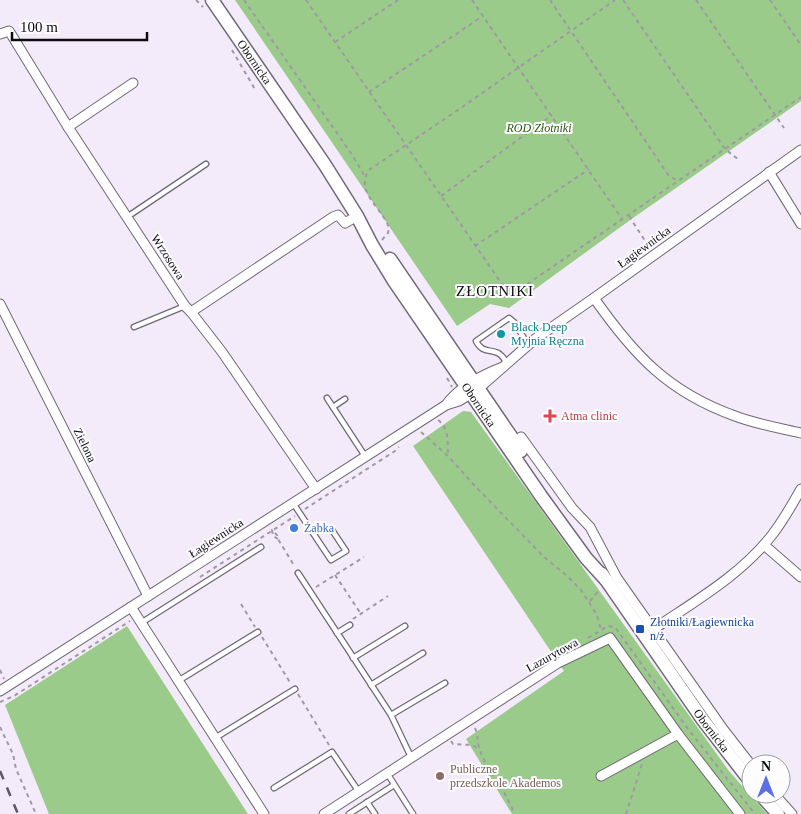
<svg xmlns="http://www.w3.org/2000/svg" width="801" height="814" font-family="Georgia,serif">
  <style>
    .green { fill: #9bcb8a }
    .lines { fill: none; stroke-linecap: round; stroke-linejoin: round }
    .service-casing { stroke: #716976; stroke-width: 7 }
    .minor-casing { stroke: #716976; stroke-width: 11 }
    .secondary-casing { stroke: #716976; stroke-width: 15 }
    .path { stroke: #a099a5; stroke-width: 2; stroke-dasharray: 4 4; stroke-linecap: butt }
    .service { stroke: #fff; stroke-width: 4.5 }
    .minor { stroke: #fff; stroke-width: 9 }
    .secondary { stroke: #fff; stroke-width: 12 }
    .rail { stroke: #5c5760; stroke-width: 2.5; stroke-dasharray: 9 9; stroke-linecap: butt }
    .culture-dot { fill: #0f9aa8; stroke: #fdfcff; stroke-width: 2 }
    .health-dot { fill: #e0444e; stroke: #fdfcff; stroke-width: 2 }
    .shop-dot { fill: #3f7fe0; stroke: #fdfcff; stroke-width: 2 }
    .transit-dot { fill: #1a4fb4; stroke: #fdfcff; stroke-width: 2 }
    .education-dot { fill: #8d6e63; stroke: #fdfcff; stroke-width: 2 }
    .labels { text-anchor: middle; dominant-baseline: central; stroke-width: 4; stroke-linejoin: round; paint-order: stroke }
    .street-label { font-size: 12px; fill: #0d0b10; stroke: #fdfcff }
    .park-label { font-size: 12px; font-style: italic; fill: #285b0f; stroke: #fdfcff }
    .culture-label { font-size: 12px; fill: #0d838f; stroke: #fdfcff; text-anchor: start }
    .health-label { font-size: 12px; fill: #be3a42; stroke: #fdfcff; text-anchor: start }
    .shop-label { font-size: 12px; fill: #366cbe; stroke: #fdfcff; text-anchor: start }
    .transit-label { font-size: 12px; fill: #164399; stroke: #fdfcff; text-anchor: start }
    .education-label { font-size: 12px; fill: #785e54; stroke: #fdfcff; text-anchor: start }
    .quarter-label { font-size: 15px; letter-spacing: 1px; fill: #0d0b10; stroke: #fdfcff }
  </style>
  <rect width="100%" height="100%" fill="#f4ebfa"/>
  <g class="green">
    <polygon points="235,0 801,0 801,101 633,218 509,308 490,304 457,326"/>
    <polygon points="463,411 471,412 729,771 767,814 512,814 466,739 564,671 413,446"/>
    <polygon points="127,626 248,814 49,814 5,705"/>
  </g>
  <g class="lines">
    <defs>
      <g id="service">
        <polyline points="127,217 206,164"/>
        <polyline points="134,327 185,306"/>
        <path d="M507,363C505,360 502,355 498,353C489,349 482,353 476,341L509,318L515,323L528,345"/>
        <polyline points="327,398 365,456"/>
        <polyline points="333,407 345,399"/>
        <polyline points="293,503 331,560 346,551 332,530"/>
        <polyline points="298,573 391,715 411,757"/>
        <polyline points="141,623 261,547"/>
        <polyline points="337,633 350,625"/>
        <polyline points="353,658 405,626"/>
        <polyline points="178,681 258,632"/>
        <polyline points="371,685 423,653"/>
        <polyline points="391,715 445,683"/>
        <polyline points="215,738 295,689"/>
        <polyline points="387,773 413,814"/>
        <polyline points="274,788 332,752 359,792"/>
        <polyline points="367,802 375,814"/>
        <polyline points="349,814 394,785"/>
      </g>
      <g id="minor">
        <polyline points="0,34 9,31 11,34 68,127 185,306 191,312 222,352 316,489"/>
        <polyline points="68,127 133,83"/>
        <polyline points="769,172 801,224"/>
        <path d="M594,298C634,355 668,392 735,416C756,424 779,428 801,433"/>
        <polyline points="0,304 148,596"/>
        <polyline points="191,312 333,217 338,215 345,223 357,216"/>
        <polyline points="446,405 459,401 478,389 535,339 594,298 801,150"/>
        <polyline points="521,437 572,508 590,527 617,578 723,729 751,765"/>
        <polyline points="764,545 801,577"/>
        <polyline points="131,607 264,814"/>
        <path d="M654,629C695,601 741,575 772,535C783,521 792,505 801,489"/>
        <path d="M0,691L446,405C459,387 482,375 503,367"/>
        <polyline points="601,776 678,734"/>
        <polyline points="774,794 792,814"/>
        <polyline points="324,814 558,663 610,638 678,734 740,814"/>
      </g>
      <g id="secondary">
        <path id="s1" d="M212,0L325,165L357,216L372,245L394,281L541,496L586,558L606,580"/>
        <polyline points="390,259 521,451"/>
        <path id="s2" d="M602,574L703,720L751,782"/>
        <polyline points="760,794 778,814"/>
      </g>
    </defs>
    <use href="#service" class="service-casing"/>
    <use href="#minor" class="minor-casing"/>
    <use href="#secondary" class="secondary-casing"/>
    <g class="path">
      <polyline points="196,0 203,7"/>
      <polyline points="244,0 353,156 365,177"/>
      <polyline points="306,0 504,287 509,292 520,289 801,97"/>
      <polyline points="472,0 622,219"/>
      <polyline points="550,0 669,176 678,181"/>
      <polyline points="623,0 725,149 739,160"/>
      <polyline points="696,0 784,128"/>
      <polyline points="770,0 801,45"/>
      <polyline points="335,42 398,0"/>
      <polyline points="232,50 256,91"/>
      <polyline points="369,92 483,16"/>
      <polyline points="441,196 552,115"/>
      <polyline points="629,216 649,247"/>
      <path d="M382,240L388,233L389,228C383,208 354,192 369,170L458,110L615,0"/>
      <polyline points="475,246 589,169"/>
      <polyline points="447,378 452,387"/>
      <path d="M438,420C450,429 447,442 448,456"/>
      <polyline points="421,432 448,456 474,485 544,557 566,575 581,590 597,615 601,630"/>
      <polyline points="305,509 395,451 399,447"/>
      <polyline points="278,539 273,536 272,530 277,535 278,539 295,567"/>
      <polyline points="335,575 361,614"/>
      <polyline points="200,577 295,516"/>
      <polyline points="316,587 364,557"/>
      <polyline points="590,601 600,589"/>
      <polyline points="241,604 255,627"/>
      <polyline points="353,619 388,596"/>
      <polyline points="262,637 291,684"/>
      <polyline points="588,638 608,626 615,627 688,729 755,814"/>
      <polyline points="0,670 4,679"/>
      <polyline points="298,694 329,745"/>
      <polyline points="0,702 14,696 130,621"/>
      <polyline points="0,727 13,754 16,769 36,814"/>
      <path d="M475,728C478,734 477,740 479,747C481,756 494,780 501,784C504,795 511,803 514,814"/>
      <polyline points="451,741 453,744 472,745 479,749"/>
      <polyline points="626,814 642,764"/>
    </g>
    <use href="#service" class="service"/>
    <use href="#minor" class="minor"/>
    <use href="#secondary" class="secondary"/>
    <polyline class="rail" points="0,771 18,814"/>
  </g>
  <circle class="culture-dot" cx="501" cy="334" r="5"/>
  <path class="health-dot" d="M547.5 408.5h5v5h5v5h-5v5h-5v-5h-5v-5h5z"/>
  <circle class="shop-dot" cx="294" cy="528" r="5"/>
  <rect class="transit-dot" x="635" y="624" width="10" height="10" rx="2.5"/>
  <circle class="education-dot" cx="440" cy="776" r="5"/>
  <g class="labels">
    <g class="street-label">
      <text stroke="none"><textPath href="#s1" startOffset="75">Obornicka</textPath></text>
      <text transform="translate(644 247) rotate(-36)">Łagiewnicka</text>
      <text transform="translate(168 257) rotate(57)">Wrzosowa</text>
      <text stroke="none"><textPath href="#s1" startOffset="485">Obornicka</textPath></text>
      <text transform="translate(85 445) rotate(64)">Zielona</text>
      <text transform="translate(216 538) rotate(-33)">Łagiewnicka</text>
      <text transform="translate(552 655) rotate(-29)">Lazurytowa</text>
      <text stroke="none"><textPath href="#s2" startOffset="191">Obornicka</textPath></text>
    </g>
    <g class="park-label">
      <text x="539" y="128">ROD Złotniki</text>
    </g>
    <g class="culture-label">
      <text x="511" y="327">Black Deep<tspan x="511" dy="14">Myjnia Ręczna</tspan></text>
    </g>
    <g class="health-label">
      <text x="561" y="416">Atma clinic</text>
    </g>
    <g class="shop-label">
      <text x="304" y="528">Żabka</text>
    </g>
    <g class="transit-label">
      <text x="650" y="622">Złotniki/Łagiewnicka<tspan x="650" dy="14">n/ż</tspan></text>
    </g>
    <g class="education-label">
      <text x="450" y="769">Publiczne<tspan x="450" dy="14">przedszkole Akademos</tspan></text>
    </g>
    <g class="quarter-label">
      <text x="495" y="291">ZŁOTNIKI</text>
    </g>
  </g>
  <g transform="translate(766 779)"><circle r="24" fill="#fdfcff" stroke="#9d9c9f"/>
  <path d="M0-4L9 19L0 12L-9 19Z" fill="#5b6fe6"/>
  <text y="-8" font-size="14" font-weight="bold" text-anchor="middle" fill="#0d0b10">N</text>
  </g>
  <path d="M12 32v8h135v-8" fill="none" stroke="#0d0b10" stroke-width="2.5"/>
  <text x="20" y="32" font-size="15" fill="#0d0b10" stroke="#fdfcff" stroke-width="4" paint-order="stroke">100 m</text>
</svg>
